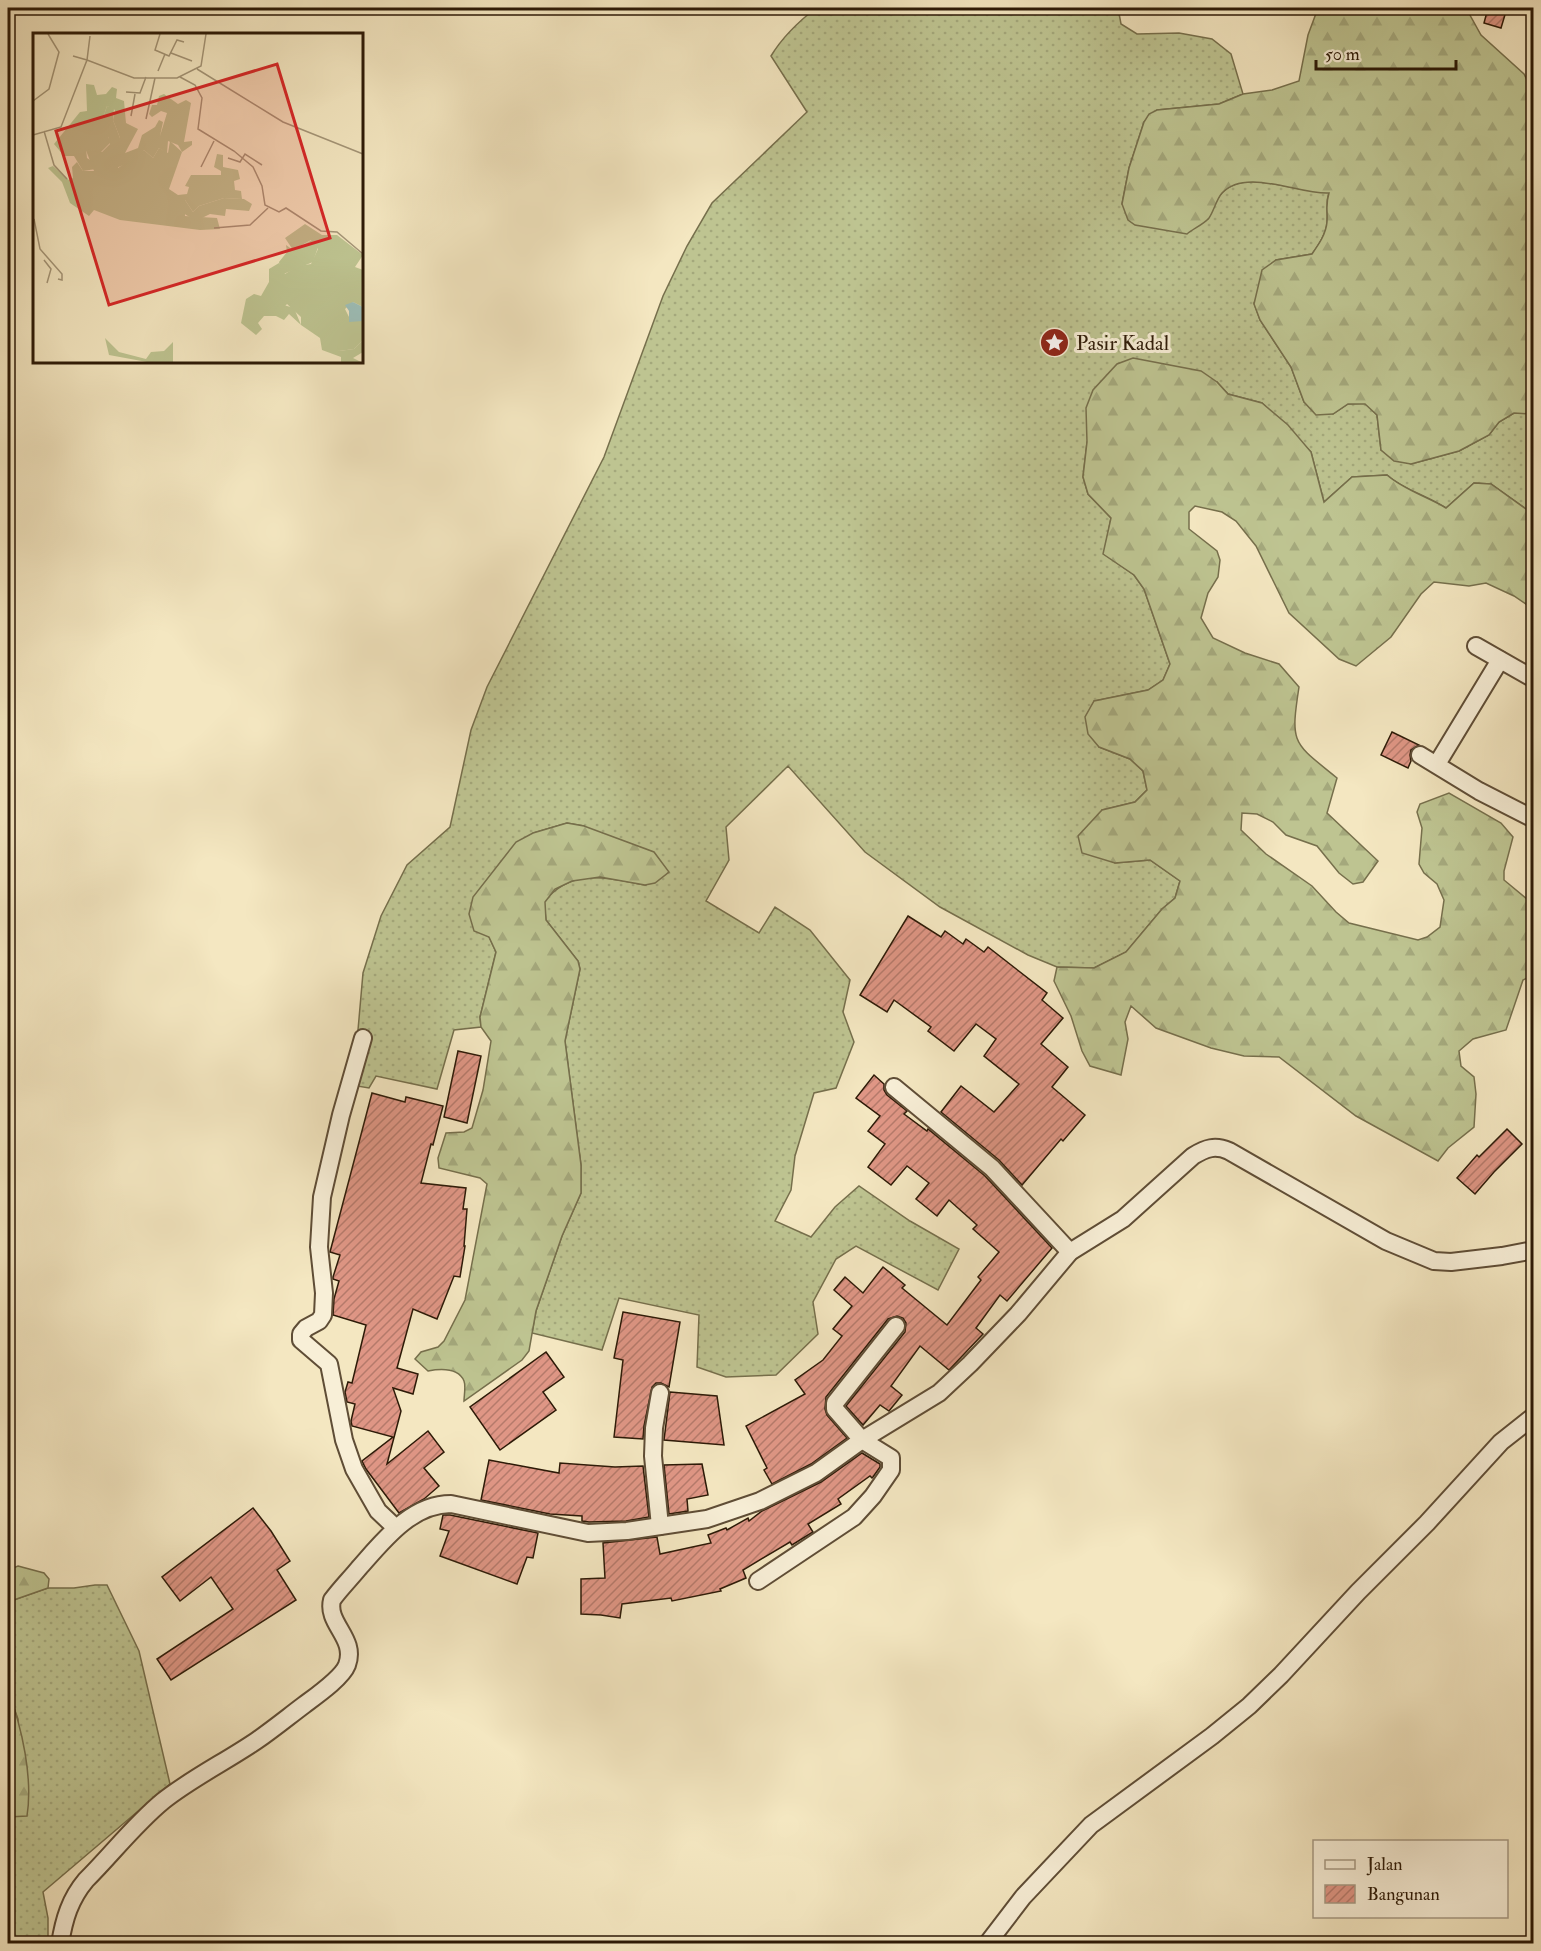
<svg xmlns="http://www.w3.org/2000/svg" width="1541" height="1951" font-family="'IM FELL Double Pica',serif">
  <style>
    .grass { fill: url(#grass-dots); stroke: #766f4c; stroke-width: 1.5 }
    .forest { fill: url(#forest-firs); stroke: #766f4c; stroke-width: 1.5 }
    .building { fill: url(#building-hatch); stroke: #2d1a07; stroke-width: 1.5 }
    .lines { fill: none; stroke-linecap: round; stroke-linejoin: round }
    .street-casing { stroke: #5f4d36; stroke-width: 20 }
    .street { stroke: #f8efd7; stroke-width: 16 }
    .labels { text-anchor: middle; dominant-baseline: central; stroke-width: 6; stroke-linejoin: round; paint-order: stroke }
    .poi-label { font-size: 21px; fill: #2d1a07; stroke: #f8efd7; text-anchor: start }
    .inset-road { fill: none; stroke: #a49577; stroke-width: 1.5 }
    .view { fill: #d62828; fill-opacity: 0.15; stroke: #d62828; stroke-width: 3 }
    .inset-edge { fill: none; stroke: #2d1a07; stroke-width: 3 }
  </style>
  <defs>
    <pattern id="grass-dots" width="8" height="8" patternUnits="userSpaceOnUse" patternTransform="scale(1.5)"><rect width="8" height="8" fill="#bec491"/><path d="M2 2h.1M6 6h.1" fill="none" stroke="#a4a87c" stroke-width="1.8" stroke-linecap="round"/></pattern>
    <pattern id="forest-firs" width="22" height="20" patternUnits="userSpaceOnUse" patternTransform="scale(1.5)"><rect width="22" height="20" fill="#bec491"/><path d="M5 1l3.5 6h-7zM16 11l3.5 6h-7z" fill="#a4a87c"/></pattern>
    <pattern id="building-hatch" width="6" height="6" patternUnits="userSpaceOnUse" patternTransform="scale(1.5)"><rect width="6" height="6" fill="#df9685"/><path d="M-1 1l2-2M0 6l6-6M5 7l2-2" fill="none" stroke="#b57a6b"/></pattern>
  </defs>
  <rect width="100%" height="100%" fill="#f4e7c1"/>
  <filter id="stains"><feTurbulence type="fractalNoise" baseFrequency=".00333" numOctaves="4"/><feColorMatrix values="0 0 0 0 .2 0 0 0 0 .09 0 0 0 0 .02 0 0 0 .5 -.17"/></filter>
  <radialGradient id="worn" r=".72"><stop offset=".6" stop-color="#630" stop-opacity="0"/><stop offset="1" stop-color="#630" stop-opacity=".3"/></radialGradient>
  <g class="grass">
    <path d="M816,8H1118L1121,24L1137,34L1179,33L1212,39L1231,54L1243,94L1219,104L1157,110L1144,122L1129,168L1122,204L1208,219C1212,211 1215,200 1221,194C1244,166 1300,195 1329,192C1325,205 1328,210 1327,222C1326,234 1319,244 1312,254L1276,260L1254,303L1260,320L1291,367L1304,402L1333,414L1348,404L1365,403L1377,415L1381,450L1411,464L1459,451L1489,435L1499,422L1514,413H1531L1533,414V514L1491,484L1474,483L1446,508C1426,495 1404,490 1387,475L1352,477L1324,502L1311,452L1262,403L1228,394L1217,382L1087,442L1083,477L1088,494L1111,518L1104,554L1134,575L1144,589L1170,664L1163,680L1148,690L1094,701L1099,747L1130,759L1143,771L1147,790L1135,802L1102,810L1115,863L1150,860L1180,881L1175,898L1162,909L1126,952L1094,968L1057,967L1028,955L940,907L865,852L788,766L726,827L729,860L706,901L759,933L775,907L810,930L850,980L843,1012L854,1042L836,1088L814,1093L795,1156L791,1190L775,1221L811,1237L835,1207L859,1186L910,1221L959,1249L938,1290L856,1246L836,1259L813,1302L818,1334L776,1375L726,1377L697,1367L699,1315L619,1298L602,1350L532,1333L536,1311L562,1236L581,1193V1165L565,1041L580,969L578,961L546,920L544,902C572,867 607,878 645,885L584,826L567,823L533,833L489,937L496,952L480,1017L481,1027L454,1030L437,1089L376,1076L369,1088L345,1084L358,1030L363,973L381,916L407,865L450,827L471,730L487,687L604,457L663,296L687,246L712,203L807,112L771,56C783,36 798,22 816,8Z"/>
    <polygon points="95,1585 107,1585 139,1651 170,1784 43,1892 48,1918 48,1943 8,1943 8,1817 11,1816 18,1719 8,1691 8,1602 48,1588 74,1588"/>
  </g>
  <g class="forest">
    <path d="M1318,8H1466L1481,35L1524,74L1533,92V414L1514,413L1499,422L1489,435L1459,451L1411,464L1394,461L1381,450L1377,415L1365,404H1348L1333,414L1316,415L1304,402L1291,367L1260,320L1254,304L1262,270L1276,260L1312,254C1319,244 1326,234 1327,222C1328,210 1325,206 1329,193C1299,195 1246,167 1222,193C1216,200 1214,211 1209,218C1204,224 1193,229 1187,234L1135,225L1128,220L1122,204L1129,168L1144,122L1149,114L1157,110L1219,104L1243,94L1272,90L1299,81L1308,35Z"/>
    <path d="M1133,358L1201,371L1217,382L1228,394L1262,403L1288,425L1311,452L1324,502L1352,477L1387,475C1404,490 1426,496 1446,508L1474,483L1491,484L1533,514V609L1514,596L1486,583L1469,586L1434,582L1421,594L1391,637L1356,666L1339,659L1289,613L1256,546L1236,521L1222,512L1195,506L1189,512V529L1217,551L1220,560L1218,577L1208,593L1201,618L1213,638L1245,653L1279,664L1299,687C1290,745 1293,742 1337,778L1327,813L1378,861L1363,882L1353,884L1339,873L1317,846L1286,835L1273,822L1257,814L1242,813L1241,830L1266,854L1312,886L1336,912L1349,923L1418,940L1427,937L1440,927L1444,900L1437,884L1424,873L1419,864L1422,828L1417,812L1420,804L1449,793L1501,823L1513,837L1504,871V880L1533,904V975L1523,980L1506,1030L1473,1039L1459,1051L1461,1066L1474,1077L1476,1094L1474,1127L1448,1148L1438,1161L1356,1116L1279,1057L1244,1056L1211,1048L1156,1028L1131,1006L1125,1022L1128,1039L1121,1075L1090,1066L1082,1051L1071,1016L1054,981L1057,967L1094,968L1126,952L1162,909L1175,898L1180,881L1150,860L1115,863L1082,853L1078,836L1102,810L1135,802L1147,790L1143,771L1130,759L1099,747L1088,734L1085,717L1094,701L1148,690L1163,680L1170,664L1144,589L1134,575L1103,554L1111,518L1088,494L1083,477L1087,442L1086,408L1093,390L1117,364Z"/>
    <path d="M567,823L584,826L654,852L669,872L655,883L645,885L600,877L572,881L555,889L545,902L546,920L578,961L580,969L565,1041L581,1165V1193L562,1236L536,1311L529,1351L522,1360L464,1401C464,1396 466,1386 464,1381C458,1367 439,1369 428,1371L415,1359L421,1352L438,1347L444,1341L465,1300L487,1184L480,1178L439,1168L438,1158L446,1133L464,1132L472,1128L483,1090L491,1041L481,1027L480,1017L496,952L489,937L474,931L469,914L473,897L516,842L533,833Z"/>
    <polygon points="18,1566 44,1573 49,1579 48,1588 8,1602 8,1570"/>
    <path d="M8,1691C22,1727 33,1778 27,1816L8,1817Z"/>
  </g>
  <g class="building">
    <polygon points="1488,8 1507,8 1501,28 1484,23"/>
    <polygon points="1392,732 1419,745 1411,750 1410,755 1411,761 1408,768 1381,755"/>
    <polygon points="908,916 941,937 945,931 963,944 966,939 984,952 988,947 1047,993 1042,1000 1063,1018 1041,1044 1068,1067 1052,1087 1085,1115 1063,1141 1061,1139 1022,1185 999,1160 941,1112 961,1086 994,1112 1019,1084 984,1056 996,1039 976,1024 954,1051 928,1031 931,1027 894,1000 887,1012 860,995"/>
    <polygon points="458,1051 481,1056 467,1123 444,1117"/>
    <polygon points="874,1075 884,1084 884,1090 887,1095 907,1111 904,1114 927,1131 928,1129 985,1176 1052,1248 1007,1301 1000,1295 976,1328 983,1334 949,1370 920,1346 891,1386 902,1395 889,1411 880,1405 863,1425 846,1406 905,1332 906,1323 903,1318 897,1316 888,1319 826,1397 825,1409 827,1415 847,1438 811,1464 772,1484 764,1470 767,1468 746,1426 805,1394 795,1380 823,1360 842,1336 833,1329 852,1306 834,1290 845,1277 863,1293 883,1267 905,1285 902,1288 947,1325 981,1280 978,1277 999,1252 973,1229 977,1225 949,1200 937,1216 916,1199 929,1183 907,1166 891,1185 868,1167 885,1144 868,1131 880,1116 856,1098"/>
    <polygon points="372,1093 405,1102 406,1097 443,1106 433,1145 431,1144 421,1183 466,1188 463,1209 467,1209 464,1246 465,1246 460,1277 454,1276 437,1319 413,1309 397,1368 418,1374 413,1394 393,1388 401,1411 387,1464 428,1431 444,1452 424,1468 439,1486 424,1499 399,1513 366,1469 362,1461 393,1437 352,1426 351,1421 355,1404 347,1402 345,1392 348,1382 352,1383 366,1325 333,1315 334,1299 339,1281 333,1279 333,1277 340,1255 330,1252"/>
    <polygon points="1507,1129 1522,1144 1494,1172 1475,1194 1457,1178 1477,1155 1479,1157"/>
    <polygon points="623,1312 680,1322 669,1387 661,1383 656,1383 652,1387 644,1426 643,1439 614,1437 623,1360 614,1358"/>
    <polygon points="546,1352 564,1377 543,1392 556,1410 500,1450 470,1407"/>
    <polygon points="670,1392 717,1396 724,1445 664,1440"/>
    <polygon points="862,1453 880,1464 880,1467 873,1477 872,1478 870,1476 838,1499 841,1504 808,1524 813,1532 792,1545 790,1542 743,1570 746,1578 720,1589 721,1591 672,1601 671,1598 622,1604 620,1618 601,1615 581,1614 581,1579 605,1578 603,1543 657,1537 660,1554 711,1543 708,1535 726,1528 727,1530 748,1518 749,1521 762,1511 821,1482"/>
    <polygon points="489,1460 559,1473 560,1463 615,1467 643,1466 649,1517 626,1521 589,1522 582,1521 582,1516 550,1514 481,1500"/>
    <polygon points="702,1464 708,1495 687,1499 688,1511 669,1514 664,1465"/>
    <polygon points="253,1508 271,1531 290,1561 277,1570 296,1600 171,1680 157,1659 233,1609 211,1577 180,1601 162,1577"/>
    <polygon points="443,1515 450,1515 538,1533 533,1558 527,1557 517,1584 440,1556 449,1531 440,1529"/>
  </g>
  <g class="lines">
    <defs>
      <g id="street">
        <polyline points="1476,646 1534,679"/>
        <polyline points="1420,755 1479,791 1534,819"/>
        <polyline points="1437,764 1500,660"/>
        <polyline points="363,1038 341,1115 322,1197 319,1247 324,1293 323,1315 319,1321 306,1328 301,1334 301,1340 329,1364 344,1440 354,1469 378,1511 396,1528"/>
        <polyline points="894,1087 992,1168 1070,1252"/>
        <polyline points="660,1526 653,1456 654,1428 660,1393"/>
        <polyline points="758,1581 854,1517 873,1496 891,1470 891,1458 862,1440 835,1409 835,1403 896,1326"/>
        <path d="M60,1944C64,1919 70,1899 86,1880C112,1854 135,1824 163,1801C192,1778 225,1762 256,1741C272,1730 288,1717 304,1705C316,1696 342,1678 347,1665C357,1638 326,1624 332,1600C340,1589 350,1579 359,1568C383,1541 411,1504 451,1504L588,1533L627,1531L707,1519L760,1501L816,1473L862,1440L939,1393L970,1364L1018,1314L1070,1252L1123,1219L1193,1156C1206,1148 1215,1145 1229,1151L1386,1241L1434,1261L1451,1262L1502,1256L1534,1250"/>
        <polyline points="987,1944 1023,1897 1091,1825 1212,1736 1249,1706 1281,1675 1358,1592 1427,1523 1501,1442 1534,1416"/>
      </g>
    </defs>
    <use href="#street" class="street-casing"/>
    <use href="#street" class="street"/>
  </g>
  <defs>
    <symbol id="sight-disc" viewBox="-11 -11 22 22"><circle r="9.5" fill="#8f2418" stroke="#f8efd7"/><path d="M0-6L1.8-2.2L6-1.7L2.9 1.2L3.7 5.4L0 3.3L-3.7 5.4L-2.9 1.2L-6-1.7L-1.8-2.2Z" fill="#fff"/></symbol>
  </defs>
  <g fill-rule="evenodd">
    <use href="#sight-disc" x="1038" y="326" width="33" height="33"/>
  </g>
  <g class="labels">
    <g class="poi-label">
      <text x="1076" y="343">Pasir Kadal</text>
    </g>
  </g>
  <g transform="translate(33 33)">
    <rect width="330" height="330" fill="#f4e7c1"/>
    <path d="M74,73L81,75L80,87L87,105L85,135L111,117L120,125L126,115L135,120L137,108L149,119L136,156L145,162L154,161L156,154L152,153L158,142H188V138L181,134L184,121L190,122V134L205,137L207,146L201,148L202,157L208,158L209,166L191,165L166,173L160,179L152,167V183L184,185L187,196L167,197L87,187L61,177L56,183L37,170L29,149L15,135L20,133L36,147L40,145L39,134L44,129L50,138H61L52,115L69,119L77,111L70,85ZM272,191L289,202H304L330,222L322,234L330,237V274L320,269L312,276L317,286L330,288V307L321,316L306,318L288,311L287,305L268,292V284L254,271L243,283H231L225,290L229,296L223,302L208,290L213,266L221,261L228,263L236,249V236L246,230L252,241L265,233L278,231L285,216L278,207L260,217L252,205ZM72,305L86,319L113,326L118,319L131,318L140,309V329H114L76,322Z" fill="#bec491"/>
    <path d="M53,51L61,52L64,62L73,61L79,54L84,56L83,65L91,68L93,90L105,96L92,120L105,115L109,102L122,94L126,87L130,89L127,103L134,80L128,78L119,84L116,81L119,72H124L126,63L131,61L145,71L153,67L158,70L151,109L159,108V112L149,119L145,112L135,108L134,121L126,115L120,125L111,117L101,128L83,135L77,124L87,105L80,87L82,77L74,73L70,85L80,97L75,104L78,109L67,120L53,116L54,125L62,130L63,136L50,138L41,123H31L21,111L47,79L54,78ZM191,165L211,166L219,171L216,178L193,176L192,183L177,181L163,188L150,180L152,167L160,179L166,173ZM281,206L285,214L280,229L248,242L246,229L254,219L253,212L260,217ZM247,271L261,275L268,292L256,281L251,287L243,283L242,275ZM330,307V319L320,325L328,329H308V324L289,317L288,311L292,310L304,313L306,318L321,316Z" fill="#bec491"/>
    <path d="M320,269L330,274V288L316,289V278L312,272Z" fill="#9dbfb9"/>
    <path class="inset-road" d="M127,1L122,17L136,23L144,7L151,9M138,20L159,28M40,23L54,27L57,3M164,36L250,89L330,121M125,38L132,21M147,44L162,52L169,65L165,96L201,118L220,134L229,153L232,172L246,179L253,175L288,198L304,199L330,221M93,59L107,60L113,44M0,68L16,56L26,19L15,1M98,83L102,61M113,86L122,45M11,98L21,132L34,146M0,102L28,94L54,27L101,45H144L168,33L173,1M195,125L207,129L212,121L229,132M168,134L181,108M1,186L7,216L29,241V247L25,246M181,195L217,192L235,175M11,227L18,236L14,250"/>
    <path class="view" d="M244,31L297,205L76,272L23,98Z"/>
    <rect width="330" height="330" class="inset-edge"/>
  </g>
  <rect width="1541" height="1951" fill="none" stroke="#f4e7c1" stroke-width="30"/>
  <rect x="9" y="9" width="1523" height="1933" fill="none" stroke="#2d1a07" stroke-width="3"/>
  <rect x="15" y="15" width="1511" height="1921" fill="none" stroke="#2d1a07" stroke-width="1.5"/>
  <rect x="1313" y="1840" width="195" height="78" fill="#f8efd7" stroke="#a79a84" stroke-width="1.5"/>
  <rect x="1325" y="1860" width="30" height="9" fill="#f8efd7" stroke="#a79a84" stroke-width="1.5"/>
  <text x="1367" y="1870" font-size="18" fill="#2d1a07">Jalan</text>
  <rect x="1325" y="1885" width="30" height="18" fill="url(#building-hatch)" stroke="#a79a84" stroke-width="1.5"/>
  <text x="1367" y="1900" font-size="18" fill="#2d1a07">Bangunan</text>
  <path d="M1316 60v9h140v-9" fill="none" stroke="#2d1a07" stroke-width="3"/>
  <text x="1325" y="60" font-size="18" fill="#2d1a07" stroke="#f8efd7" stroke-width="4.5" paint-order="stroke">50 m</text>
  <rect width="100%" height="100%" filter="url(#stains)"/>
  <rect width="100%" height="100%" fill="url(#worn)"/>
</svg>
